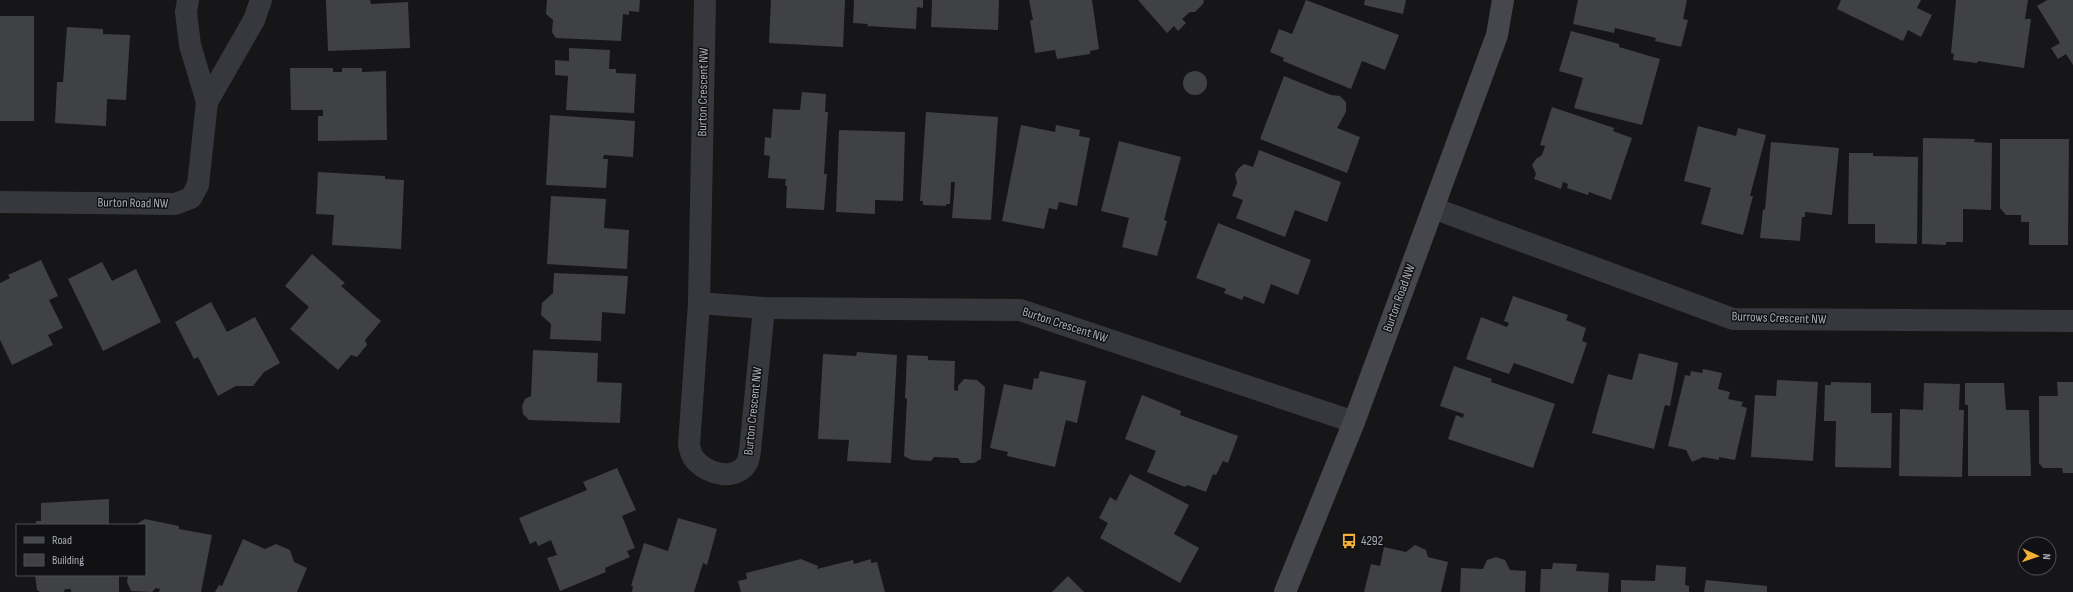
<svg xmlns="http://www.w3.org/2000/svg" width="2073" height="592" font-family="'Sofia Sans Condensed',sans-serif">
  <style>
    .building { fill: #404145 }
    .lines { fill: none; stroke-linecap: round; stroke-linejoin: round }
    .street { stroke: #37383d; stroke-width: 22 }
    .secondary { stroke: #45474d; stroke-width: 22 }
    .labels { text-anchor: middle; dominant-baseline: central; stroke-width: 3; stroke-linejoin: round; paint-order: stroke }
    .street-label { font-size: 13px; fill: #a8adb8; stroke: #111113 }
    .poi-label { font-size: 13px; fill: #a8adb8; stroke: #111113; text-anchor: start }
  </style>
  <rect width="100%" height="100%" fill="#161618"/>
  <g class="building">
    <polygon points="326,0 370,0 371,4 408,2 410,48 328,51"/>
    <polygon points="547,0 640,0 639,12 629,11 629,15 623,14 621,41 556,38 552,32 553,20 546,14"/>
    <polygon points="771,0 845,0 843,47 769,43"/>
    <polygon points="854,0 923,0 923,8 917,7 916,29 867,26 868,24 853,23"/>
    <polygon points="932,0 999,0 998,30 931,27"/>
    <polygon points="1029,0 1092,0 1099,49 1090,51 1090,54 1057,59 1055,50 1035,53 1030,20 1033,20"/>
    <polygon points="1138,0 1204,0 1203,4 1195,12 1190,12 1182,19 1186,23 1178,31 1174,26 1167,33"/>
    <polygon points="1306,0 1399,35 1385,70 1362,61 1351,89 1283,61 1284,58 1270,52 1279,29 1292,34"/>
    <polygon points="1365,0 1406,0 1403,14 1364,5"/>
    <polygon points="1578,0 1687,0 1683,19 1688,20 1681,47 1655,41 1656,38 1615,28 1614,33 1573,24"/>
    <polygon points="1841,0 1921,0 1917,8 1932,15 1921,37 1908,30 1903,41 1837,9"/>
    <polygon points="1956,0 2028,0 2025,19 2031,19 2024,68 1978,61 1977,63 1953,60 1954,54 1951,53"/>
    <polygon points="2047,0 2073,0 2073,65 2066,54 2058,59 2051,48 2060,43 2037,6"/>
    <rect x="0" y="16" width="34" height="105"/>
    <polygon points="67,27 103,29 103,34 130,35 126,100 107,99 106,126 55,123 57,82 63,82"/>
    <polygon points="1571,31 1619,44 1619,47 1660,59 1642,125 1574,108 1583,78 1559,71"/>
    <polygon points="569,48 610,50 609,69 616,69 616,73 636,74 634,113 566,110 568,76 555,75 555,60 569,61"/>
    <polygon points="290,68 333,68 333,72 342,72 342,68 362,68 362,72 386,71 387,140 318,141 318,116 323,116 323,110 291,110"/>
    <circle cx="1195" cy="83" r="12"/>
    <polygon points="1284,76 1331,95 1340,96 1346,102 1346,112 1337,128 1360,137 1347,173 1260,139"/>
    <polygon points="802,92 826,94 825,112 828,112 824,174 827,174 824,210 786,208 787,186 785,185 786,179 768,178 770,156 764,155 765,137 771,138 773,109 800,110"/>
    <polygon points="1552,107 1614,128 1613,131 1632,138 1611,200 1589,192 1588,195 1567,188 1568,184 1563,182 1561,189 1534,179 1536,174 1532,165 1536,159 1542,155 1545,146 1540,145"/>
    <polygon points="926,112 998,117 991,220 952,218 955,182 951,182 950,204 946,204 946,206 923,205 923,201 920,201"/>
    <polygon points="550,115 635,121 633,157 604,155 603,159 608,159 606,188 546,185"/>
    <polygon points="1021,125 1055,132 1056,125 1080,130 1079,136 1090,138 1077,206 1059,202 1057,210 1049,208 1044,229 1002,221"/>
    <polygon points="1698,126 1736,136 1738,128 1766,135 1750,196 1753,196 1743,235 1701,224 1711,188 1684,181"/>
    <polygon points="839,130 905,132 903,201 875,200 875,214 836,212"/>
    <polygon points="1923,138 1975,139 1974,142 1992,143 1991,210 1963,209 1963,242 1946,242 1946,245 1922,244"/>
    <polygon points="2000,139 2069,139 2068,245 2029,245 2029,222 2021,222 2021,215 2006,215 2000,208"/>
    <polygon points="1119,141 1181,157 1164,220 1167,221 1157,256 1122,247 1129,218 1101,211"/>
    <polygon points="1771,142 1839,148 1832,215 1805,212 1805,217 1802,217 1800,241 1760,238 1763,209 1765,210"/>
    <polygon points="1259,150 1341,182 1327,222 1295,210 1285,237 1236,218 1243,200 1232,196 1237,183 1235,174 1239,168 1244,164 1253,167"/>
    <polygon points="1849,153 1873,153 1873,156 1918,157 1917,244 1875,243 1875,224 1848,224"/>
    <polygon points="318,172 385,176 385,179 404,180 401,249 332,245 334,215 316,214"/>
    <polygon points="551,196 606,199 604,228 629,230 627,269 547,264"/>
    <polygon points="1218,223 1311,260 1298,295 1271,284 1264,304 1244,296 1242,300 1224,293 1226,289 1196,278"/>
    <polygon points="312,254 345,283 341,286 381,321 365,340 367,345 357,357 351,355 338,370 290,329 309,307 285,286"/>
    <polygon points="41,260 58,296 49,300 63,328 48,335 53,345 12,365 0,340 0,283 10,278 8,275"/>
    <polygon points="102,262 112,281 136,269 161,322 103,351 68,279"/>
    <polygon points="554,273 628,276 625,314 602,312 601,341 550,339 551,324 541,315 542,303 553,293"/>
    <polygon points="1513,296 1568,315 1566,320 1586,328 1582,341 1587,343 1573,384 1514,363 1509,374 1466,359 1481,317 1507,327 1509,323 1504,321"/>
    <polygon points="211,302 227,332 255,317 280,363 264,372 253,386 236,386 218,396 198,357 194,359 175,322"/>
    <polygon points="533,350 598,353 597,382 622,383 620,423 529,420 523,414 522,406 525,399 531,396"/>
    <polygon points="857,352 897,355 891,463 847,461 849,440 818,439 823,354 856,356"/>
    <polygon points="1639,353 1678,363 1670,406 1665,405 1654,449 1592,433 1608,374 1632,380"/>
    <polygon points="907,355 928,356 928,360 955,361 954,390 958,391 958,386 964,379 977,380 985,387 981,459 974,463 961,463 958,458 934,457 931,461 912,460 904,456 907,399 905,398"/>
    <polygon points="1454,366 1492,379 1491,382 1555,404 1533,468 1448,439 1456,415 1463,418 1464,414 1440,406"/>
    <polygon points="1703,369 1722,373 1718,389 1730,392 1728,399 1743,402 1741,406 1747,408 1735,460 1719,457 1719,460 1703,457 1692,462 1686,450 1668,446 1685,375 1690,376 1691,371 1702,373"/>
    <polygon points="1040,371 1086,381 1077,423 1066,420 1055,467 1007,456 1008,452 990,448 1004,384 1032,390 1034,378 1038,379"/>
    <polygon points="1777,380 1818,382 1813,461 1751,457 1755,395 1776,396"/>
    <polygon points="1831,382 1871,383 1871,413 1892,413 1891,468 1835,467 1836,421 1824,421 1825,385 1831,385"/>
    <polygon points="2057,382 2073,382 2073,473 2063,473 2062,468 2043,468 2039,463 2039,396 2058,396"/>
    <polygon points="1924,383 1960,384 1959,410 1964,410 1962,477 1899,476 1900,409 1923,410"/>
    <polygon points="1965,383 2004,383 2006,410 2029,410 2031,476 1968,476 1968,405 1965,405"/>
    <polygon points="1142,395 1181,411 1180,415 1238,436 1228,463 1223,461 1216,475 1213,474 1206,492 1187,485 1185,487 1147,472 1156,451 1125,439"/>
    <polygon points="617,468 636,510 622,516 635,548 627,551 630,557 605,568 606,572 560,591 547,558 557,555 551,540 538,546 536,541 530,544 519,518 587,490 583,482"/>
    <polygon points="1130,474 1189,505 1174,534 1199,548 1180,583 1100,538 1108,523 1099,518 1110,497 1116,501"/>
    <polygon points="109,499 109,525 36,525 36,521 41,521 41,503"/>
    <polygon points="678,518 717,529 707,565 703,563 694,592 632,592 633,586 631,586 644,543 668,551"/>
    <polygon points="145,519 179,526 179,529 212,535 201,592 159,592 160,589 156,588 152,592 131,591 127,582 128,575 145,575 145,525 138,525 138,523"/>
    <polygon points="243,539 265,549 276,544 290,550 294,562 307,568 297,592 215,592 219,585 222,586"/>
    <polygon points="1415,545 1426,550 1428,557 1448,562 1441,592 1364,592 1371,564 1380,566 1384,547 1406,552"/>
    <polygon points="1496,557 1505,560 1510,570 1526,571 1525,592 1460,592 1461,568 1483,569 1487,560"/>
    <polygon points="801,559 818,566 817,569 853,560 854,564 871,559 871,563 877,562 885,592 741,592 738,581 747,579 746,573"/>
    <polygon points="1553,563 1577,564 1576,571 1609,573 1608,592 1540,592 1541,569 1552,569"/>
    <polygon points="1656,565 1686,567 1685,585 1689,586 1689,592 1621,592 1621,580 1655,581"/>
    <polygon points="35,575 119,575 119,592 71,592 71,589 65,589 64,592 40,592 37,590"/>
    <polygon points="1068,576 1084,592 1052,592"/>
    <polygon points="1706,580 1767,586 1767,592 1704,592"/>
  </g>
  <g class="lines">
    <g class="street">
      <polyline points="705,0 699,303 764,308 1020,310 1354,422"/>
      <polyline points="207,102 254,20 261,0"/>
      <polyline points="0,202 175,204 191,198 198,185 207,102 190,45 186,12 188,0"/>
      <polyline points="1433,208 1733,319 2073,321"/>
      <path d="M699,303L689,445C690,449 691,454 693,457C703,473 735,483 747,463C749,460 749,455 750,451L764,308"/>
    </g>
    <polyline class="secondary" points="1285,592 1354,422 1497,35 1503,0"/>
  </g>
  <defs>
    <symbol id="bus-bare" viewBox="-9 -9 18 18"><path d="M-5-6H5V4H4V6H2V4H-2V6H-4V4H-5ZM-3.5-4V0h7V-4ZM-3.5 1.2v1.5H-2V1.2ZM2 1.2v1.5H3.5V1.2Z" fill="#f2b134" stroke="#111113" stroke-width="2.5" paint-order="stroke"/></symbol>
  </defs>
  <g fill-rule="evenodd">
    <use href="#bus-bare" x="1338" y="530" width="22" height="22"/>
  </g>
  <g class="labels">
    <g class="street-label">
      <text transform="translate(703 92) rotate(-89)">Burton Crescent NW</text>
      <text transform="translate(133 203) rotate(1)">Burton Road NW</text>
      <text transform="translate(1399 298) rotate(-70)">Burton Road NW</text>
      <text transform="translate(1779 318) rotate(2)">Burrows Crescent NW</text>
      <text transform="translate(1065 325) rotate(18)">Burton Crescent NW</text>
      <text transform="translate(753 411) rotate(-84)">Burton Crescent NW</text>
    </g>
    <g class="poi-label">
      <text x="1361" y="541">4292</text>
    </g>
  </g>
  <rect x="16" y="524" width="130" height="52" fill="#111113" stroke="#4d4f55"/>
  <rect x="24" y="537" width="20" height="6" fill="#45474d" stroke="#4d4f55"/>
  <text x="52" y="544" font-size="12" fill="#a8adb8">Road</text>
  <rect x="24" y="554" width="20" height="12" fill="#404145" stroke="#4d4f55"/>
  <text x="52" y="564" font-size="12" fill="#a8adb8">Building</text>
  <g transform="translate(2037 556) rotate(93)"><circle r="19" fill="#111113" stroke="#4d4f55"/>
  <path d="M0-3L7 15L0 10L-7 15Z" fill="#f2b134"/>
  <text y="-6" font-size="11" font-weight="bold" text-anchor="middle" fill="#a8adb8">N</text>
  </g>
</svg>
